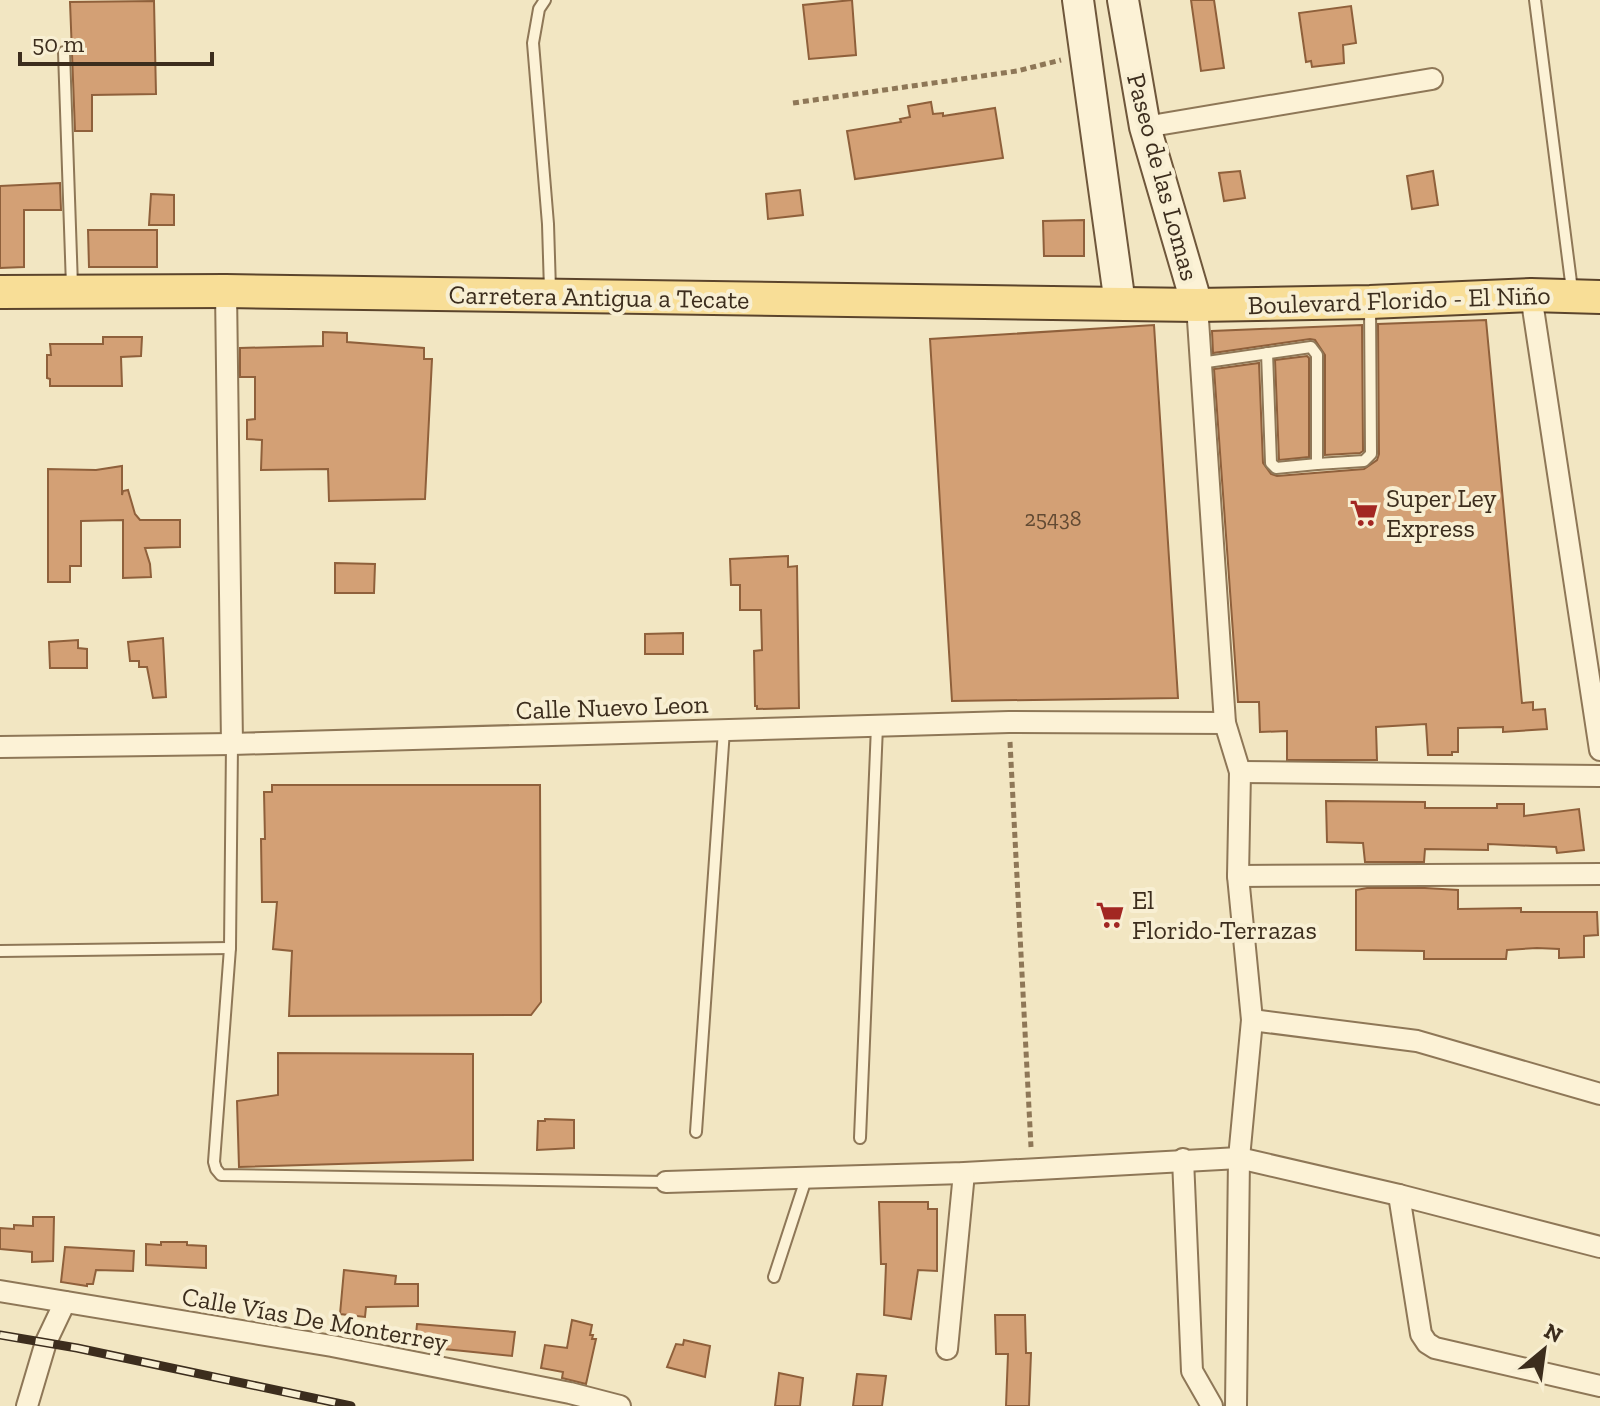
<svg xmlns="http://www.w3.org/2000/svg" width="1600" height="1406" font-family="'Zilla Slab',serif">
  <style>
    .building { fill: #d3a075; stroke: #8f603b; stroke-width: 2 }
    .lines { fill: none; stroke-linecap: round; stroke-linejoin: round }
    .lane-casing { stroke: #8e7757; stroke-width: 14 }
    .street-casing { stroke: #8e7757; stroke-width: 24 }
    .secondary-casing { stroke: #6f573b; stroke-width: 34 }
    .primary-casing { stroke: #5b442c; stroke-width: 36 }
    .path { stroke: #8e7757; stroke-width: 5; stroke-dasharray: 6 4; stroke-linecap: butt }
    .lane { stroke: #fcf2d6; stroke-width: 10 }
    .street { stroke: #fcf2d6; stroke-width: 20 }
    .secondary { stroke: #fcf2d6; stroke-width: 30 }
    .primary { stroke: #f8de97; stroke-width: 32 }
    .rail-casing { stroke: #3c2d1d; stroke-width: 9 }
    .rail { stroke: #f8efd3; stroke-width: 6; stroke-dasharray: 18; stroke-linecap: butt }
    .labels { text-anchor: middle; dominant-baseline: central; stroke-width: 8; stroke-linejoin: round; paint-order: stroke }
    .number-label { font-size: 22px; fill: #624a33 }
    .street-label { font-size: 26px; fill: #3c2d1d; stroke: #f8efd3 }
    .poi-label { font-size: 26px; fill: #3c2d1d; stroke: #f8efd3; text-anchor: start }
  </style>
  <rect width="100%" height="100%" fill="#f2e6c2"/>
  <g class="building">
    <polygon points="852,0 856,55 809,59 803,5"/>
    <polygon points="1191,0 1214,0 1224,68 1201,71"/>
    <polygon points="154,1 156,94 92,95 92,131 75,131 70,2"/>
    <polygon points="1351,6 1356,43 1343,45 1344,63 1312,67 1311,61 1306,62 1299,13"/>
    <polygon points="931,102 933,114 943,113 943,116 995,108 1003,158 855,179 847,131 901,122 900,119 910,117 908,106"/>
    <polygon points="1240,171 1245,198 1224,201 1219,173"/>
    <polygon points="1433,171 1438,205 1412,209 1407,176"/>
    <polygon points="60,183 61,210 24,210 24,267 0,268 0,186"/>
    <polygon points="800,190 803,215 768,219 766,194"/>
    <polygon points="151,194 174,195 174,225 149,225"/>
    <polygon points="1084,220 1084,256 1044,256 1043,221"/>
    <polygon points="88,230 157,230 157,267 89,267"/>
    <polygon points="1486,320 1522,703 1533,702 1533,710 1545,709 1547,729 1503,732 1503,727 1458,728 1458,752 1452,752 1452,755 1428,755 1426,724 1376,727 1377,760 1287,760 1287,731 1260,732 1259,702 1238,702 1214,369 1259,363 1263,463 1271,474 1277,476 1364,469 1377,460 1379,454 1378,324"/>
    <polygon points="1154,325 1178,698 952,701 930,339"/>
    <polygon points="1362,325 1363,451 1360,453 1325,455 1325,355 1315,340 1310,339 1213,353 1212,331"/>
    <polygon points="323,332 347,333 347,342 424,348 424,359 432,359 425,499 329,501 328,469 261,470 262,440 247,439 247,420 255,419 255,377 240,377 240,348 323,346"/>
    <polygon points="103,337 142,337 141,356 121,357 122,386 50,386 50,379 47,378 47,355 51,355 50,344 103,344"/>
    <polygon points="1307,356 1309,358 1309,457 1279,460 1275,360"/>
    <polygon points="122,466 122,495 123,491 128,490 135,514 140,520 180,520 180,547 145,548 150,564 151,577 123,578 123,520 81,521 81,566 70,566 70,582 48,582 48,469 96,470"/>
    <polygon points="788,556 788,567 797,566 799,708 757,709 757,706 755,706 754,651 762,650 761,610 740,610 740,585 731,585 730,559"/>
    <polygon points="335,563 375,564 374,593 335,593"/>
    <polygon points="683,633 683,654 645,654 645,634"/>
    <polygon points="163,638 166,697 153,698 147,667 139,667 139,661 130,661 128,642"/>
    <polygon points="78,640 78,648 87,649 87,668 50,668 49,642"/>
    <polygon points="272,785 540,785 541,1002 531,1015 289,1016 292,951 273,949 277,902 262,902 261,839 265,839 264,792 272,792"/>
    <polygon points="1326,801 1425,802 1425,808 1497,808 1497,804 1524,804 1524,816 1579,809 1584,850 1557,853 1556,847 1488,844 1488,850 1425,849 1424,862 1365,862 1363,843 1327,842"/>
    <polygon points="1367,888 1425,888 1458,890 1458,909 1521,908 1521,912 1597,912 1598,935 1584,936 1584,957 1559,958 1559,949 1537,948 1507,950 1506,959 1424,959 1424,951 1356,950 1356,890"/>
    <polygon points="278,1053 473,1054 473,1160 239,1167 237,1101 278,1095"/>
    <polygon points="545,1119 574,1120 574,1148 537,1150 538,1121 545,1121"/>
    <polygon points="879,1202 928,1202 928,1209 937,1209 937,1271 918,1270 911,1319 884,1315 886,1264 881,1264"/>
    <polygon points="33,1217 54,1217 53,1261 32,1262 32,1252 0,1249 0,1228 14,1229 14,1225 33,1226"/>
    <polygon points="161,1242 187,1242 187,1245 206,1246 206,1268 146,1265 146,1244 161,1245"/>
    <polygon points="65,1247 134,1251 133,1271 96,1270 93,1284 87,1284 87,1286 61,1282"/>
    <polygon points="344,1270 396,1276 395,1284 418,1284 418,1306 366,1307 365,1317 340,1314"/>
    <polygon points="995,1315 1025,1315 1026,1353 1031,1353 1029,1406 1006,1406 1008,1354 996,1354"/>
    <polygon points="572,1320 592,1325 590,1335 593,1335 592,1339 596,1339 586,1384 562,1378 563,1372 541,1368 545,1345 567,1348"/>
    <polygon points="417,1324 515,1332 512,1356 415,1346"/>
    <polygon points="684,1340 710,1346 705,1377 667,1367 676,1344 683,1345"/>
    <polygon points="779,1373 803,1378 800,1406 775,1406"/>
    <polygon points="857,1374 886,1376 882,1406 853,1406"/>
  </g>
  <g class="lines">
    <defs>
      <g id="lane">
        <polyline points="545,0 539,9 533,43 548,224 550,290"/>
        <polyline points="1535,0 1572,290"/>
        <polyline points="64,52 72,286"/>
        <polyline points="1267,353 1271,463 1276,468 1317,464"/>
        <polyline points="1200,363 1311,347 1317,355 1317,464 1364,461 1371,454 1370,304"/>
        <polyline points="232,744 230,948 214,1162 216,1169 221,1175 666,1182"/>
        <polyline points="0,951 230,948"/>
        <polyline points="696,1132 724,730"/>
        <polyline points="860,1138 877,726"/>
        <polyline points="774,1277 806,1179"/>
      </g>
      <g id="street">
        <polyline points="1145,127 1432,79"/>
        <polyline points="226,291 232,744"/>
        <polyline points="1531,295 1600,750"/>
        <polyline points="1197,305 1225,723 1240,772 1238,876 1252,1020 1239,1158 1236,1406"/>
        <polyline points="0,747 232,744 1009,722 1225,723"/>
        <polyline points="1240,772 1600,776"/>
        <polyline points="1238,876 1600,874"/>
        <polyline points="1252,1020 1417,1041 1600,1094"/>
        <polyline points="1183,1159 1192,1371 1212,1406"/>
        <polyline points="666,1182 964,1173 1239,1158 1399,1195 1600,1247"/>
        <polyline points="1399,1195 1421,1334 1427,1343 1435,1348 1600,1386"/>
        <polyline points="0,1291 332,1346 570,1393 620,1406"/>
        <polyline points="947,1349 964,1173"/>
        <polyline points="27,1406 46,1342 65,1302"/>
      </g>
      <g id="secondary">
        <polyline points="1078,0 1120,304"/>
        <polyline points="1123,0 1145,127 1197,305"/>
      </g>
      <polyline id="primary" points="0,292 226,291 1197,305 1370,302 1531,295 1600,297"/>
    </defs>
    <use href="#lane" class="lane-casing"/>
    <use href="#street" class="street-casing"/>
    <use href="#secondary" class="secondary-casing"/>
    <use href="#primary" class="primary-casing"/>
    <g class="path">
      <polyline points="793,103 1017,71 1061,60"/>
      <polyline points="1010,742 1031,1147"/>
    </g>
    <use href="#lane" class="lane"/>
    <use href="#street" class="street"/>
    <use href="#secondary" class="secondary"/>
    <use href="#primary" class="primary"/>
    <defs>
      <polyline id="rail" points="0,1335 77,1348 351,1406"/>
    </defs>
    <use href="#rail" class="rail-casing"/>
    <use href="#rail" class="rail"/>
  </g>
  <defs>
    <symbol id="supermarket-bare" viewBox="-9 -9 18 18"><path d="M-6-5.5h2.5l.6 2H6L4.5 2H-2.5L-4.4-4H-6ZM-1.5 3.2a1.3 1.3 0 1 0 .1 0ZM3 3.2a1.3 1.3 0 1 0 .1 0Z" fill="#a22722" stroke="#f8efd3" stroke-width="2.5" paint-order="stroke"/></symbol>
  </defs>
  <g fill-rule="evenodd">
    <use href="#supermarket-bare" x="1344" y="493" width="40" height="40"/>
    <use href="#supermarket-bare" x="1090" y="895" width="40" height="40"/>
  </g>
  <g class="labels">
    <g class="number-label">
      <text x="1053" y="518">25438</text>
    </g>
    <g class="street-label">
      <text transform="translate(1163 177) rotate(75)">Paseo de las Lomas</text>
      <text transform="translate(599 297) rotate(1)">Carretera Antigua a Tecate</text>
      <text transform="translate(1399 300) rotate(-2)">Boulevard Florido - El Niño</text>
      <text transform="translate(612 707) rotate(-2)">Calle Nuevo Leon</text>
      <text transform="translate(315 1319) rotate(10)">Calle Vías De Monterrey</text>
    </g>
    <g class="poi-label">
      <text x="1386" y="498">Super Ley<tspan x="1386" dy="30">Express</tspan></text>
      <text x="1132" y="900">El<tspan x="1132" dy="30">Florido-Terrazas</tspan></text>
    </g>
  </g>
  <g transform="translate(1544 1350) rotate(29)" stroke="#f8efd3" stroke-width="6" paint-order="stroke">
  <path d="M0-6L14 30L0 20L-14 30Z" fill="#3c2d1d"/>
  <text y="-12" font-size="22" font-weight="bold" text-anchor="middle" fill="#3c2d1d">N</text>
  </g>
  <path d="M20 52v12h192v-12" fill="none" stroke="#3c2d1d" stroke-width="4"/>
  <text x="32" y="52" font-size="24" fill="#3c2d1d" stroke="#f8efd3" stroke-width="6" paint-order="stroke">50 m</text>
</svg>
